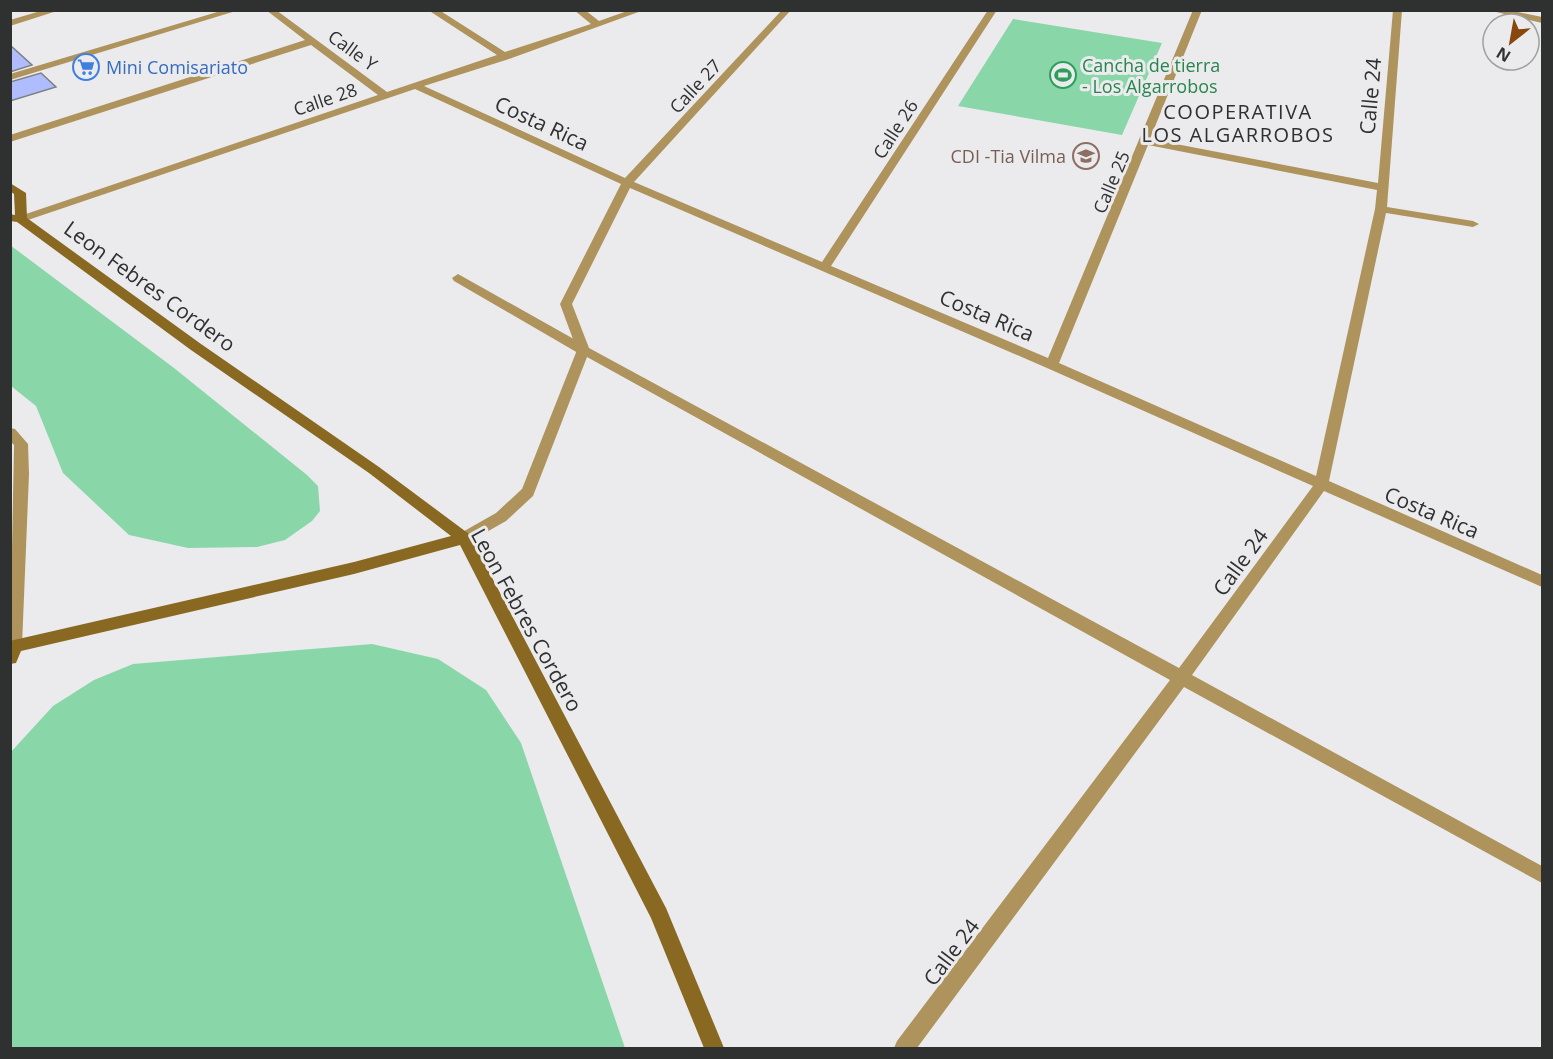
<svg xmlns="http://www.w3.org/2000/svg" width="1553" height="1059" font-family="'Open Sans',sans-serif">
  <style>
    .green { fill: #89d7a8 }
    .building { fill: #afbcfe; stroke: #7f7f80; stroke-width: 1.5 }
    .lines { fill: none; stroke-linecap: round; stroke-linejoin: round }
    .lane { fill: #af935c; fill-rule: evenodd }
    .street { fill: #af935c; fill-rule: evenodd }
    .secondary { fill: #896821; fill-rule: evenodd }
    .labels { text-anchor: middle; dominant-baseline: central; stroke-width: 6; stroke-linejoin: round; paint-order: stroke }
    .far-street-label { font-size: 18px; fill: #2f3030; stroke: #ebebed }
    .far-leisure-label { font-size: 18px; fill: #27864d; stroke: #ebebed; text-anchor: start }
    .far-shop-label { font-size: 18px; fill: #366cbe; stroke: #ebebed; text-anchor: start }
    .far-education-label { font-size: 18px; fill: #785e54; stroke: #ebebed; text-anchor: end }
    .far-quarter-label { font-size: 20px; letter-spacing: 1.5px; fill: #2f3030; stroke: #ebebed }
    .street-label { font-size: 21px; fill: #2f3030; stroke: #ebebed }
  </style>
  <rect width="100%" height="100%" fill="#ebebed"/>
  <g class="green">
    <polygon points="1013,19 1162,43 1122,135 958,106"/>
    <polygon points="10,245 174,368 307,475 318,486 320,511 312,521 285,540 257,547 188,548 129,535 63,473 36,406 11,386"/>
    <polygon points="372,644 438,659 486,690 521,743 625,1048 11,1048 10,753 53,706 94,680 133,664"/>
  </g>
  <g class="building">
    <polygon points="10,45 32,65 10,72"/>
    <polygon points="41,73 56,87 10,101 10,82"/>
  </g>
  <g class="lines">
    <polygon class="lane" points="458,274 588,347 589,350 588,353 578,353 454,281 452,278"/>
    <g class="street">
      <polygon points="44,10 60,10 10,26 10,20"/>
      <polygon points="224,10 239,10 10,80 10,74"/>
      <path d="M266,10H276L387,92L497,55L428,10H439L505,52L591,24L574,10H585L599,21L630,10H644L509,59L424,86L625,178L782,10H791L634,182L822,262L988,10H997L831,266L1048,358L1193,10H1202L1150,139L1378,183L1393,10H1402L1387,207L1473,221L1479,224L1473,227L1386,213L1329,481L1542,575V587L1324,491L1192,675L1542,866V883L1184,687L917,1048H894L897,1041L1170,680L587,357L533,496L506,521L469,542H459L456,538L459,534L496,513L522,489L577,350L560,304L621,184L415,89L25,221H17V217L378,95L311,45L10,142V135L305,40ZM1148,145L1377,190L1375,209L1316,476L1059,363ZM630,188L1047,368L1313,486L1179,668L589,348L572,304Z"/>
      <polygon points="1488,10 1508,10 1542,17 1542,23"/>
      <polygon points="10,428 15,429 28,444 29,474 22,646 20,651 10,651 14,445 10,441"/>
    </g>
    <polygon class="secondary" points="10,183 26,193 27,218 201,344 379,467 469,534 666,908 724,1048 704,1048 651,918 460,545 354,574 21,651 16,663 10,664 10,641 14,640 354,562 451,536 369,473 191,350 17,222 10,221 10,214 15,215 14,194 10,191"/>
  </g>
  <defs>
    <symbol id="supermarket-ring" viewBox="-11 -11 22 22"><circle r="9.5" fill="#ebebed" stroke="#3f7fe0" stroke-width="1.5"/><path d="M-6-5.5h2.5l.6 2H6L4.5 2H-2.5L-4.4-4H-6ZM-1.5 3.2a1.3 1.3 0 1 0 .1 0ZM3 3.2a1.3 1.3 0 1 0 .1 0Z" fill="#3f7fe0"/></symbol>
    <symbol id="stadium-ring" viewBox="-11 -11 22 22"><circle r="9.5" fill="#ebebed" stroke="#2e9e5b" stroke-width="1.5"/><path d="M0-5a6.5 5 0 1 0 0 10a6.5 5 0 1 0 0-10ZM-3.5-1.8h7v3.6h-7Z" fill="#2e9e5b"/></symbol>
    <symbol id="school-ring" viewBox="-11 -11 22 22"><circle r="9.5" fill="#ebebed" stroke="#8d6e63" stroke-width="1.5"/><path d="M0-5L7-2L0 1L-7-2ZM-4 1L0 2.5L4 1V4Q0 6-4 4Z" fill="#8d6e63"/></symbol>
  </defs>
  <g fill-rule="evenodd">
    <use href="#supermarket-ring" x="71" y="52" width="30" height="30"/>
    <use href="#stadium-ring" x="1048" y="60" width="30" height="30"/>
    <use href="#school-ring" x="1071" y="141" width="30" height="30"/>
  </g>
  <g class="labels">
    <g class="far-street-label">
      <text transform="translate(353 50) rotate(36)">Calle Y</text>
      <text transform="translate(695 86) rotate(-47)">Calle 27</text>
      <text transform="translate(325 99) rotate(-19)">Calle 28</text>
      <text transform="translate(895 129) rotate(-57)">Calle 26</text>
      <text transform="translate(1111 182) rotate(-67)">Calle 25</text>
    </g>
    <g class="far-leisure-label">
      <text x="1082" y="65">Cancha de tierra<tspan x="1082" dy="21">- Los Algarrobos</tspan></text>
    </g>
    <g class="far-shop-label">
      <text x="106" y="67">Mini Comisariato</text>
    </g>
    <g class="far-education-label">
      <text x="1066" y="156">CDI -Tia Vilma</text>
    </g>
    <g class="far-quarter-label">
      <text x="1238" y="111">COOPERATIVA<tspan x="1238" dy="23">LOS ALGARROBOS</tspan></text>
    </g>
    <g class="street-label">
      <text transform="translate(1370 96) rotate(-85)">Calle 24</text>
      <text transform="translate(542 123) rotate(25)">Costa Rica</text>
      <text transform="translate(150 286) rotate(36)">Leon Febres Cordero</text>
      <text transform="translate(987 315) rotate(23)">Costa Rica</text>
      <text transform="translate(1432 512) rotate(23)">Costa Rica</text>
      <text transform="translate(1240 562) rotate(-54)">Calle 24</text>
      <text transform="translate(527 620) rotate(61)">Leon Febres Cordero</text>
      <text transform="translate(951 952) rotate(-53)">Calle 24</text>
    </g>
  </g>
  <rect width="1553" height="1059" fill="none" stroke="#2f3030" stroke-width="24"/>
  <g transform="translate(1511 42) rotate(211)"><circle r="28" fill="#ebebed" stroke="#a0a0a1" stroke-width="1.5"/>
  <path d="M0-4.5L10 22L0 15L-10 22Z" fill="#87470f"/>
  <text y="-9" font-size="16" font-weight="bold" text-anchor="middle" fill="#2f3030">N</text>
  </g>
</svg>
